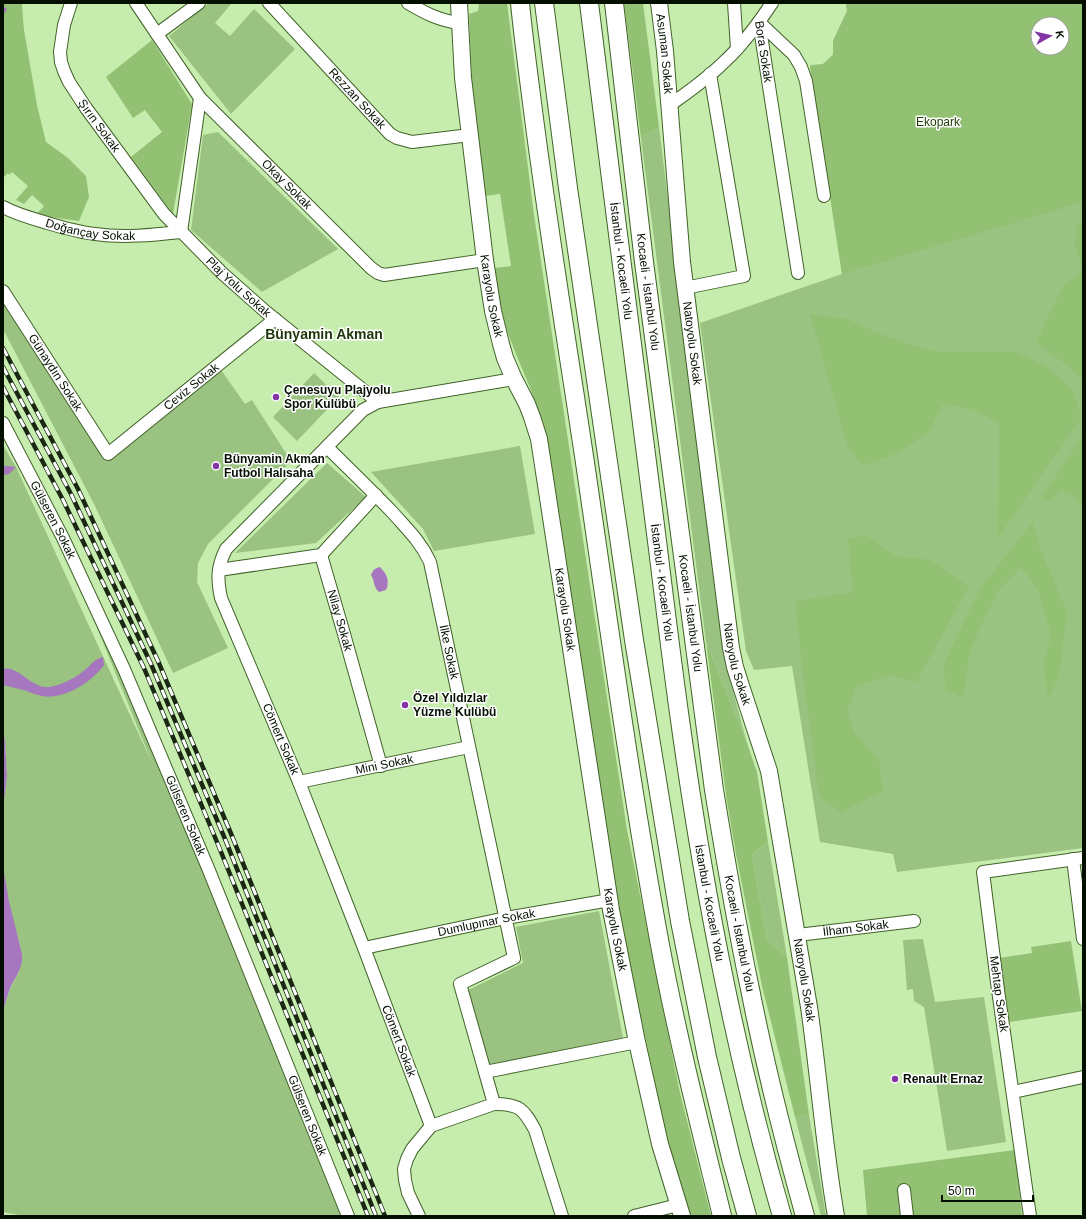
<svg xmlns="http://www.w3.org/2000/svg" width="1086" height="1219" font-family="Helvetica,sans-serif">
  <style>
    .green { fill: #9ac281; fill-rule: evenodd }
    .forest { fill: #93c174; fill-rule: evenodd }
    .water { fill: #a677be }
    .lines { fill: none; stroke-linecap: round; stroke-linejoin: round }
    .stream { stroke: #a677be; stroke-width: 3.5 }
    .minor-casing { stroke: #416229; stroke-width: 14 }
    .major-casing { stroke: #416229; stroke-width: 18 }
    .highway-casing { stroke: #416229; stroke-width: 20 }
    .minor { stroke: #fff; stroke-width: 12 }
    .major { stroke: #fff; stroke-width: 16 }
    .highway { stroke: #fff; stroke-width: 18 }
    .rail-casing { stroke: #192713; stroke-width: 4.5 }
    .rail { stroke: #fff; stroke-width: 3; stroke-dasharray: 9; stroke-linecap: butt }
    .poi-dot { fill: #8335a5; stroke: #fff; stroke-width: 1.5 }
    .labels { text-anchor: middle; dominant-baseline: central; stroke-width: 3; stroke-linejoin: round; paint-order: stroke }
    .street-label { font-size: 12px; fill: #040f00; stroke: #fff }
    .park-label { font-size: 12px; fill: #213e06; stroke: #fff }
    .poi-label { font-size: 12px; font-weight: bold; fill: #040f00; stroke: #fff; text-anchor: start }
    .quarter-label { font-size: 14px; font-weight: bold; fill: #1d3508; stroke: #fff }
  </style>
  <rect width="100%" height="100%" fill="#c6edae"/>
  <g class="green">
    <polygon points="209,3 232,3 215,23 230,36 254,9 295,49 231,114 169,36"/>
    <path d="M846,3H1083V848L897,872L893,854L820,842L792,666L754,670L746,651L700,323L842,274L810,65L823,64L833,55V41L847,11ZM1038,24H1062V48H1038Z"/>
    <polygon points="659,127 724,654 727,669 747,743 706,642 641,138"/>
    <polygon points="218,132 338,249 262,292 191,230 203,135"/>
    <polygon points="3,299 106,461 221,370 245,404 252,400 291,461 208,544 198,563 197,582 228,648 173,673 95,506 3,329"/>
    <polygon points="314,373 339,397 297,441 273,417"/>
    <polygon points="3,445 16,467 153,765 84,596 138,711 341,1216 24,1216 3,1212 3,1010 11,987 19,972 22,954 10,907 3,869 3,811 7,776 5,740 3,729"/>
    <polygon points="520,446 535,534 434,551 423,529 371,472"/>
    <polygon points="327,463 366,497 316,543 235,553"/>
    <polygon points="768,842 787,957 767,939 752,854"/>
    <polygon points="599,911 623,1038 487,1066 468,990 523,963 516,927"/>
    <polygon points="923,939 935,1002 984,997 1006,1142 947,1151 924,1007 914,1001 913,989 907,990 903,940"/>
    <polygon points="809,1115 826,1216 821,1216 795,1117"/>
  </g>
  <g class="forest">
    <polygon points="3,3 23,3 22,6 24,30 37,105 46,142 68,158 86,176 89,197 79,221 36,215 44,206 32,195 24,204 16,200 28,186 12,172 9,175 8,173 3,178"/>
    <path d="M479,3H507L534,215L627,830L680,1093L711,1216H689L669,1148L623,933L546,438C538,400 519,365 506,328C500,309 498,288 495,268L511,266L500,194L485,196L472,86L469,14L478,11Z"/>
    <polygon points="624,3 643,3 659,127 641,138"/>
    <path d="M846,3H1083V202L842,274L810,67L823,64L833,55V41L847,11ZM1038,24H1062V48H1038Z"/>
    <polygon points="152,40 192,104 173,214 131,157 162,132 145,110 133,118 106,77"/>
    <polygon points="1083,223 1083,380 1064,363 1036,343 1051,309 1065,283 1077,277 1082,266 1075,246 1076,225"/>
    <polygon points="810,314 847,319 883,335 912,345 938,352 1016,352 1046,366 1071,388 1082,417 998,538 999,423 971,409 943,404 929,432 897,453 863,466 847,445"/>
    <polygon points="1083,435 1083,501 1078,504 1072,494 1061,491 1049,500 1041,499"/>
    <polygon points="1033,521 1039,546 1067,612 1059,676 1048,699 1044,663 1051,635 1038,590 1021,567 998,591 970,650 963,698 945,689 944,663 980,589"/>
    <polygon points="866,535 896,556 931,560 969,586 916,683 890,675 857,686 847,711 854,732 879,760 883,791 841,812 819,797 802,667 795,601 853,592 848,540"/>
    <polygon points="706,642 747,743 757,772 768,842 752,854 767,939 787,957 809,1115 795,1117 762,986 736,854 727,802"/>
    <polygon points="1071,941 1082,1011 1009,1022 999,958 1032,953 1031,947"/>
    <polygon points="1015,1150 1022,1216 867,1216 863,1170"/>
  </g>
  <g class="water">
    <polygon points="3,466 7,466 16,467 9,474 3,475"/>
    <path d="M380,567C387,574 390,581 386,590L379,592C373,587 375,581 371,575C373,570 375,568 380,567Z"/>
    <path d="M103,657L104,665C92,682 64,700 42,696C37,695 32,693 27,691C19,689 11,687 3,685V669C18,665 31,688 47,687C59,687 77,677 86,669C93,663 93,660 103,657Z"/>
    <polygon points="3,729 5,740 7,776 3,811"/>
    <path d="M3,866L9,901L22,954C23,967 17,975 11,986C8,994 6,1002 3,1010Z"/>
  </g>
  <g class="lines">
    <polyline class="stream" points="3,12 5,9"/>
    <defs>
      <g id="minor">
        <path id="s1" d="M71,3L64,25L60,52L61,62L64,71L69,82L86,108L164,214L222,273L266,312L378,402"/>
        <path id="s2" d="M136,3L200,98L371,268L378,273L384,275L485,260"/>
        <path id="s3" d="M269,3L390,134L397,138L412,142L470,135"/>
        <path d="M408,3C425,13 440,21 460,23"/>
        <polyline points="734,3 737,49"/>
        <path id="s4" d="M759,22L798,273"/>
        <polyline points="759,22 794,55 801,67 806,81 824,196"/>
        <polyline points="157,34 199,3"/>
        <path d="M670,105C688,92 707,79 723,63C742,46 758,24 772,3"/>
        <path id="s5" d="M3,207C16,214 30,218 44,222C61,227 77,232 95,234C123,238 153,235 181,232"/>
        <polyline points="181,232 200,98"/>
        <polyline points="685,288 744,276 710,74"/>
        <path id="s6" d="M3,291L108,454L275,319"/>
        <path id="s7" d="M3,423L63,538L124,669L208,868L348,1216"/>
        <path id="s8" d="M327,447C349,469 371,490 393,513C407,529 421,542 430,562L514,958L460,984L485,1072L637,1042"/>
        <path id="s9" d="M321,555L344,634L381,766"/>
        <polyline points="321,555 376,495"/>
        <polyline points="219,570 321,555"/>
        <path id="s10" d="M299,782L469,747"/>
        <polyline points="1073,859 1083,939"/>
        <path id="s11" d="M798,935L914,921"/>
        <path id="s12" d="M364,948L506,918L610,900"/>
        <polyline points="1013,1092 1083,1077"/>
        <path d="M494,1104C519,1104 523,1108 535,1130L562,1216"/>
        <path d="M431,1126L364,948L299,782L221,598C217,579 217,567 226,549L363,410L378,402L514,379"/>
        <polyline points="904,1190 907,1216"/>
        <polyline points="419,1216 408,1193 405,1180 404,1169 407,1159 412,1149 431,1126 494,1104 485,1072"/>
        <polyline points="634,1216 678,1205"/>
        <polyline points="1030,1216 998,990 983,872 1083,858"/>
      </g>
      <g id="major">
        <path id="s13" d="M459,3L463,78L485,260L493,311L501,344L505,358L514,379L527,404L532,417L539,439L611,910L637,1042L660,1144L682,1216"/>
        <path id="s14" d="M659,3L665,51L682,262L731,648L735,667L741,686L769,771L809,1007C819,1077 824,1147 836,1216"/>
      </g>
      <g id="highway">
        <path d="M520,3C523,34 527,64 531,95C546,216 566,336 584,456C608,619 630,783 660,945C677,1036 700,1126 722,1216"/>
        <polyline points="544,3 568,188 634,640 680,921 707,1057 731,1158 747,1216"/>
        <path id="s15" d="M589,3C612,185 634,367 658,549C665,606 672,663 680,720C703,887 735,1054 782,1216"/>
        <path id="s16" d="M614,3L644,262L714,790C725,857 736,923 750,989C765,1065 784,1141 805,1216"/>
      </g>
    </defs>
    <use href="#minor" class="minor-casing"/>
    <use href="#major" class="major-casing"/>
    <use href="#highway" class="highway-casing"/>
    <use href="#minor" class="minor"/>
    <use href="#major" class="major"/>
    <use href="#highway" class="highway"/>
    <defs>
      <g id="rail">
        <polyline points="3,348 78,489 158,661 232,836 385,1216"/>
        <polyline points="3,367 71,494 151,664 225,839 376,1216"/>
        <polyline points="3,387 63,500 144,668 217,842 368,1216"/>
      </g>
    </defs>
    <use href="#rail" class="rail-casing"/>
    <use href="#rail" class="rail"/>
  </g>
  <g class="poi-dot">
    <circle cx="276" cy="397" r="4"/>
    <circle cx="216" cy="466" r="4"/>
    <circle cx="405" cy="705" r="4"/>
    <circle cx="895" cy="1079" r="4"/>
  </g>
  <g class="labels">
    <g class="street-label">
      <text stroke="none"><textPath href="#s14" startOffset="51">Asuman Sokak</textPath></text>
      <text stroke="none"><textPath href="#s4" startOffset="30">Bora Sokak</textPath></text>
      <text stroke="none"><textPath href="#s3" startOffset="130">Rezzan Sokak</textPath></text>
      <text stroke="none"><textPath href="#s1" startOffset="135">Şırın Sokak</textPath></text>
      <text stroke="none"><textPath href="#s2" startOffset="237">Okay Sokak</textPath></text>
      <text stroke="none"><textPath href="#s5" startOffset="91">Doğançay Sokak</textPath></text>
      <text stroke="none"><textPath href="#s15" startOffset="260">İstanbul - Kocaeli Yolu</textPath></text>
      <text stroke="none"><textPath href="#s1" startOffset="349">Plaj Yolu Sokak</textPath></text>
      <text stroke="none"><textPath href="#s16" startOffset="291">Kocaeli - İstanbul Yolu</textPath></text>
      <text stroke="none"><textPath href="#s13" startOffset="295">Karayolu Sokak</textPath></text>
      <text stroke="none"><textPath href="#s14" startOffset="342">Natoyolu Sokak</textPath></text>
      <text stroke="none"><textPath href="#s6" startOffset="97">Günaydın Sokak</textPath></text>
      <text stroke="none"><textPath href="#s6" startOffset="301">Ceviz Sokak</textPath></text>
      <text stroke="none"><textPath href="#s7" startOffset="109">Gülseren Sokak</textPath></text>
      <text stroke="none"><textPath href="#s15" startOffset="584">İstanbul - Kocaeli Yolu</textPath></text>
      <text stroke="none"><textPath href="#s13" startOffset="619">Karayolu Sokak</textPath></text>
      <text stroke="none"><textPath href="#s16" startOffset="615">Kocaeli - İstanbul Yolu</textPath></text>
      <text stroke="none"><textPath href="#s9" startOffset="68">Nilay Sokak</textPath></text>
      <text stroke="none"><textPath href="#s8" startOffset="247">İlke Sokak</textPath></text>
      <text stroke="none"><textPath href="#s14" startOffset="666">Natoyolu Sokak</textPath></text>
      <text transform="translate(281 739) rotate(67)">Cömert Sokak</text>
      <text stroke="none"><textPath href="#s10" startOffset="87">Mini Sokak</textPath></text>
      <text stroke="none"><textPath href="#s7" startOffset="433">Gülseren Sokak</textPath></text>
      <text stroke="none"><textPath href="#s15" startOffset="908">İstanbul - Kocaeli Yolu</textPath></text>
      <text stroke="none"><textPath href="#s12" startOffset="125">Dumlupınar Sokak</textPath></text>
      <text stroke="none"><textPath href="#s11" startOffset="58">İlham Sokak</textPath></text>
      <text stroke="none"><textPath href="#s13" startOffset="943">Karayolu Sokak</textPath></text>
      <text stroke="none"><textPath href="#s16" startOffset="939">Kocaeli - İstanbul Yolu</textPath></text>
      <text stroke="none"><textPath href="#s14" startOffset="990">Natoyolu Sokak</textPath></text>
      <text transform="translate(999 994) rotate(82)">Mehtap Sokak</text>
      <text transform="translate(399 1041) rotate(69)">Cömert Sokak</text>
      <text stroke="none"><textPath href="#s7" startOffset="757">Gülseren Sokak</textPath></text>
    </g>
    <g class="park-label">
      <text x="938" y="122">Ekopark</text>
    </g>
    <g class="poi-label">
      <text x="284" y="390">Çenesuyu Plajyolu<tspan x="284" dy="14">Spor Kulübü</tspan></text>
      <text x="224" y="459">Bünyamin Akman<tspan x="224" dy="14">Futbol Halısaha</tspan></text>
      <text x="413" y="698">Özel Yıldızlar<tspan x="413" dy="14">Yüzme Kulübü</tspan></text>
      <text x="903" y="1079">Renault Ernaz</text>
    </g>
    <g class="quarter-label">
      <text x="324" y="334">Bünyamin Akman</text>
    </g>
  </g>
  <rect width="1086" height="1219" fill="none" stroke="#040f00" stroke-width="8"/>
  <g transform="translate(1050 36) rotate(82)"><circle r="19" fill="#ffffff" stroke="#9b9f99"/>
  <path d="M0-3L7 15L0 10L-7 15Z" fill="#8335a5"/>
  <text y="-6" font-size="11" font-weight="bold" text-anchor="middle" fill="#040f00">K</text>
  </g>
  <path d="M942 1195v6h91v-6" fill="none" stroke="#040f00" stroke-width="2"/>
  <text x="948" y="1195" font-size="12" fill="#040f00" stroke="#ffffff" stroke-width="3" paint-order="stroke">50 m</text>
</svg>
